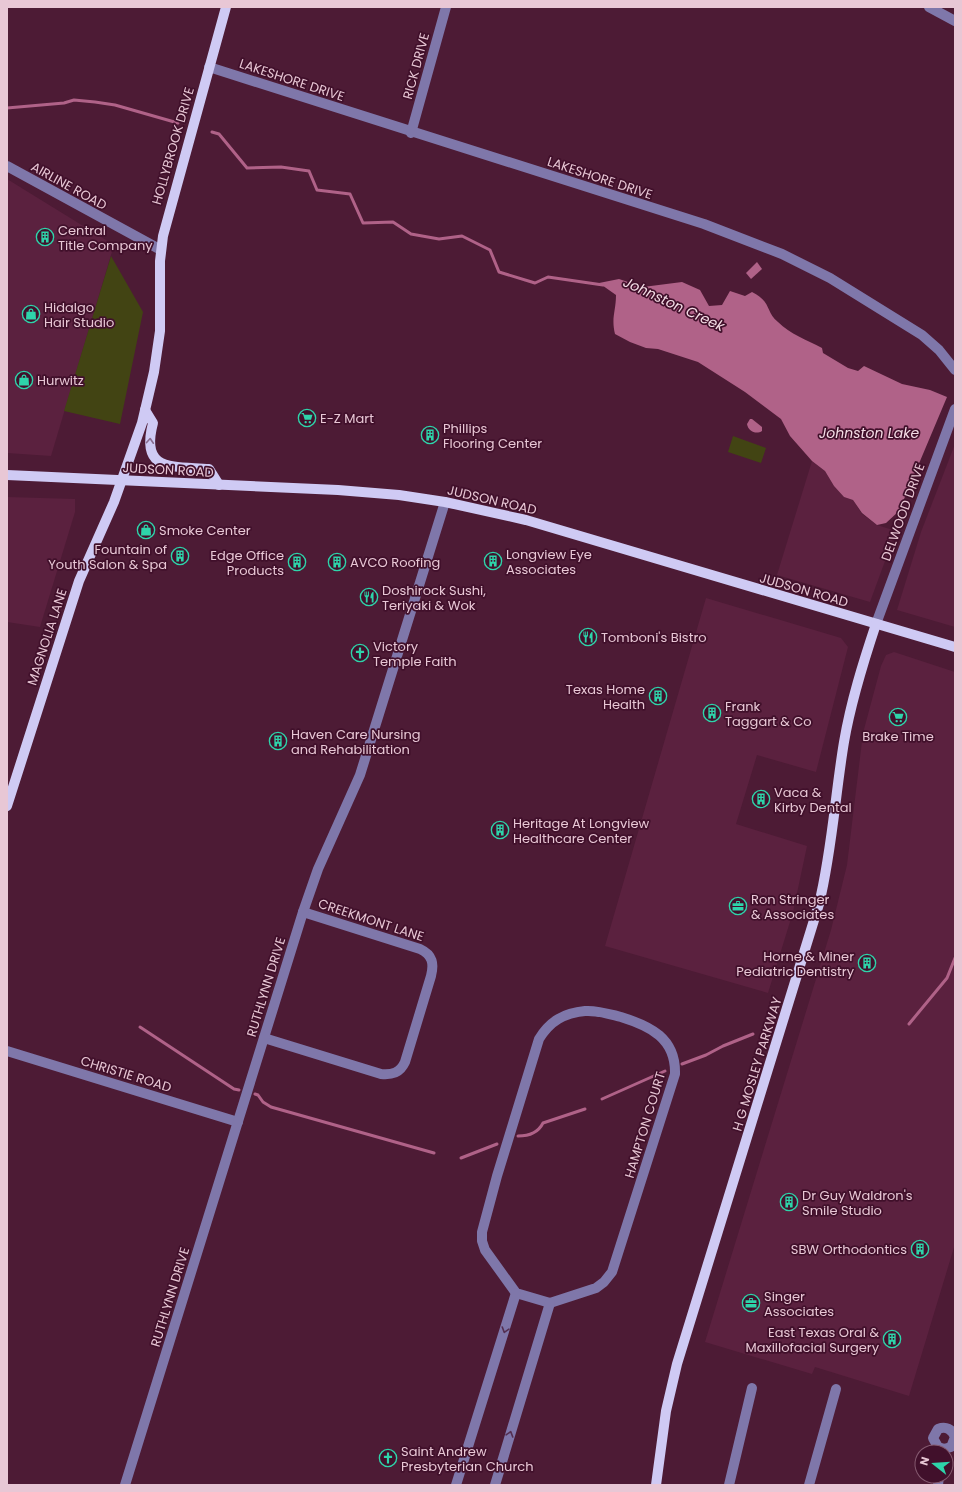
<svg xmlns="http://www.w3.org/2000/svg" width="962" height="1492" font-family="Poppins,sans-serif">
  <style>
    .built { fill: #5b213f }
    .green { fill: #424413 }
    .water { fill: #b06288 }
    .lines { fill: none; stroke-linecap: round; stroke-linejoin: round }
    .stream { stroke: #b06288; stroke-width: 3 }
    .minor { stroke: #7f77aa; stroke-width: 10 }
    .major { stroke: #cfcaf4; stroke-width: 10 }
    .oneway { stroke: #886d90 }
    .oneway2 { stroke: #542f51 }
    .labels { text-anchor: middle; dominant-baseline: central; stroke-width: 3.5; stroke-linejoin: round; paint-order: stroke }
    .street-label { font-size: 13px; fill: #e8c7d5; stroke: #41102b }
    .poi-label { font-size: 13px; fill: #e8c7d5; stroke: #41102b; text-anchor: start }
    .water-label { font-size: 14px; font-style: italic; fill: #f4dde6; stroke: #41102b }
  </style>
  <rect width="100%" height="100%" fill="#4d1b35"/>
  <g class="built">
    <polygon points="7,179 114,245 51,456 7,453"/>
    <polygon points="955,444 955,627 897,610 921,532"/>
    <polygon points="812,461 825,471 834,486 844,497 853,500 862,514 877,525 896,531 870,602 777,575"/>
    <polygon points="7,497 75,499 75,512 40,627 7,622"/>
    <polygon points="706,598 841,638 848,647 816,772 757,755 736,824 807,846 793,912 768,993 605,946"/>
    <polygon points="894,652 955,672 955,1244 909,1396 815,1367 812,1374 705,1342 831,930 847,865 863,733 881,666 886,655"/>
  </g>
  <g class="green">
    <polygon points="111,256 143,312 120,424 64,411"/>
    <polygon points="733,436 766,448 761,463 728,452"/>
  </g>
  <g class="water">
    <polygon points="757,262 762,269 751,279 746,273"/>
    <path d="M619,279L643,287L682,282L700,290L709,306L722,305L730,291L745,296L752,292C772,302 765,311 778,322C790,334 807,340 822,348L823,353L848,368L858,371L864,366L902,384L930,390L947,397L899,511L886,523L877,525L862,513L853,500L844,497L834,486L825,471L812,461L790,436L781,419L745,392L698,362L658,349L646,348L630,342L615,334C611,318 616,311 616,295L599,283Z"/>
    <path d="M750,419H752L762,427V431C756,435 748,431 747,424Z"/>
  </g>
  <g class="lines">
    <g class="stream">
      <polyline points="7,108 64,103 74,100 95,102 115,105 178,123"/>
      <polyline points="212,132 219,134 247,168 281,167 309,171 317,190 350,194 363,223 393,222 411,234 439,239 462,236 490,250 499,272 535,283 548,277 603,285"/>
      <polyline points="909,1024 947,978 955,958"/>
      <polyline points="140,1027 234,1089 239,1090"/>
      <polyline points="682,1064 706,1055 723,1046 753,1034"/>
      <polyline points="255,1094 258,1095 263,1102 271,1107 434,1153"/>
      <polyline points="602,1099 665,1071"/>
      <path d="M518,1136C528,1136 538,1133 543,1123L585,1109"/>
      <polyline points="461,1158 497,1144"/>
    </g>
    <g class="minor">
      <polyline points="929,7 955,21"/>
      <polyline points="209,67 704,224 782,254 830,278 922,335 939,350 955,370"/>
      <polyline points="411,133 446,7"/>
      <polyline points="7,166 161,250"/>
      <polyline points="876,624 955,409"/>
      <path d="M585,1011C597,1010 609,1014 621,1017C650,1026 676,1038 675,1074L612,1272L604,1282L596,1288L550,1303L516,1293L485,1250L482,1241V1232L497,1176L539,1039C550,1021 564,1013 585,1011Z"/>
      <path d="M264,1038L381,1074C392,1075 400,1073 405,1062L431,976C434,964 433,955 420,949L303,912"/>
      <polyline points="7,1051 238,1122"/>
      <path d="M955,1437C952,1429 946,1426 938,1429L933,1438L938,1447L944,1449L951,1447L955,1437"/>
      <polyline points="125,1485 303,912 318,869 360,775 445,502"/>
      <polyline points="456,1485 516,1293"/>
      <polyline points="495,1485 550,1303"/>
      <polyline points="729,1485 752,1388"/>
      <polyline points="809,1485 836,1389"/>
      <polyline points="938,1485 939,1476"/>
    </g>
    <g class="major">
      <path d="M145,410L153,423C140,472 172,466 209,469L219,485"/>
      <polyline points="7,475 338,490 399,495 445,502 526,520 955,647"/>
      <polyline points="7,806 79,581 114,502 142,423 154,372 160,331 160,261 163,236 226,7"/>
      <path d="M656,1485L666,1411L677,1364L819,904C832,851 835,796 844,742C851,701 863,663 876,624"/>
    </g>
  </g>
  <defs><path id="oneway-chevron" d="M-2-3.5L2.5 0L-2 3.5" fill="none" stroke-width="1.6" stroke-linecap="round" stroke-linejoin="round"/></defs>
  <use class="oneway" href="#oneway-chevron" transform="translate(150 441) rotate(-86)"/>
  <g class="oneway2">
    <use href="#oneway-chevron" transform="translate(505 1330) rotate(107)"/>
    <use href="#oneway-chevron" transform="translate(510 1434) rotate(-73)"/>
  </g>
  <defs>
    <symbol id="building-ring" viewBox="-11 -11 22 22"><circle r="9.5" fill="#41102b" stroke="#2ed4aa" stroke-width="1.5"/><path d="M-4-6H4V6H1V3H-1V6H-4ZM-2.5-4.3h1.7v1.8h-1.7ZM.8-4.3h1.7v1.8H.8ZM-2.5-1h1.7V.8h-1.7ZM.8-1h1.7V.8H.8Z" fill="#2ed4aa"/></symbol>
    <symbol id="shop-ring" viewBox="-11 -11 22 22"><circle r="9.5" fill="#41102b" stroke="#2ed4aa" stroke-width="1.5"/><path d="M-5-2.5h2.3a2.7 3.5 0 0 1 5.4 0H5L5.5 6h-11ZM-1.5-2.5h3a1.5 2.3 0 0 0-3 0Z" fill="#2ed4aa"/></symbol>
    <symbol id="supermarket-ring" viewBox="-11 -11 22 22"><circle r="9.5" fill="#41102b" stroke="#2ed4aa" stroke-width="1.5"/><path d="M-6-5.5h2.5l.6 2H6L4.5 2H-2.5L-4.4-4H-6ZM-1.5 3.2a1.3 1.3 0 1 0 .1 0ZM3 3.2a1.3 1.3 0 1 0 .1 0Z" fill="#2ed4aa"/></symbol>
    <symbol id="restaurant-ring" viewBox="-11 -11 22 22"><circle r="9.5" fill="#41102b" stroke="#2ed4aa" stroke-width="1.5"/><path d="M-5-6h1v4h1v-4h1v4h1v-4h1v5L-1.5 .5V6h-2V.5L-5-1ZM5-6V6H3V1.5H1.5Q1.5-4 5-6Z" fill="#2ed4aa"/></symbol>
    <symbol id="church-ring" viewBox="-11 -11 22 22"><circle r="9.5" fill="#41102b" stroke="#2ed4aa" stroke-width="1.5"/><path d="M-1.2-6h2.4v3.5h3.3v2.4h-3.3V6h-2.4V-.1h-3.3v-2.4h3.3Z" fill="#2ed4aa"/></symbol>
    <symbol id="office-ring" viewBox="-11 -11 22 22"><circle r="9.5" fill="#41102b" stroke="#2ed4aa" stroke-width="1.5"/><path d="M-6-3h4V-5.5h4V-3h4V5H-6ZM-1-4.5V-3h2v-1.5ZM-6 0V1H6V0Z" fill="#2ed4aa"/></symbol>
  </defs>
  <g fill-rule="evenodd">
    <use href="#building-ring" x="35" y="227" width="20" height="20"/>
    <use href="#shop-ring" x="21" y="304" width="20" height="20"/>
    <use href="#shop-ring" x="14" y="370" width="20" height="20"/>
    <use href="#supermarket-ring" x="297" y="408" width="20" height="20"/>
    <use href="#building-ring" x="420" y="425" width="20" height="20"/>
    <use href="#shop-ring" x="136" y="520" width="20" height="20"/>
    <use href="#building-ring" x="170" y="546" width="20" height="20"/>
    <use href="#building-ring" x="483" y="551" width="20" height="20"/>
    <use href="#building-ring" x="287" y="552" width="20" height="20"/>
    <use href="#building-ring" x="327" y="552" width="20" height="20"/>
    <use href="#restaurant-ring" x="359" y="587" width="20" height="20"/>
    <use href="#restaurant-ring" x="578" y="627" width="20" height="20"/>
    <use href="#church-ring" x="350" y="643" width="20" height="20"/>
    <use href="#building-ring" x="648" y="686" width="20" height="20"/>
    <use href="#building-ring" x="702" y="703" width="20" height="20"/>
    <use href="#supermarket-ring" x="888" y="707" width="20" height="20"/>
    <use href="#building-ring" x="268" y="731" width="20" height="20"/>
    <use href="#building-ring" x="751" y="789" width="20" height="20"/>
    <use href="#building-ring" x="490" y="820" width="20" height="20"/>
    <use href="#office-ring" x="728" y="896" width="20" height="20"/>
    <use href="#building-ring" x="857" y="953" width="20" height="20"/>
    <use href="#building-ring" x="779" y="1192" width="20" height="20"/>
    <use href="#building-ring" x="910" y="1239" width="20" height="20"/>
    <use href="#office-ring" x="741" y="1293" width="20" height="20"/>
    <use href="#building-ring" x="882" y="1329" width="20" height="20"/>
    <use href="#church-ring" x="378" y="1448" width="20" height="20"/>
  </g>
  <g class="labels">
    <g class="street-label">
      <text transform="translate(416 66) rotate(-75)">RICK DRIVE</text>
      <text transform="translate(292 80) rotate(18)">LAKESHORE DRIVE</text>
      <text transform="translate(173 146) rotate(-74)">HOLLYBROOK DRIVE</text>
      <text transform="translate(600 178) rotate(18)">LAKESHORE DRIVE</text>
      <text transform="translate(69 186) rotate(29)">AIRLINE ROAD</text>
      <text transform="translate(168 470) rotate(3)">JUDSON ROAD</text>
      <text transform="translate(492 500) rotate(13)">JUDSON ROAD</text>
      <text transform="translate(903 512) rotate(-70)">DELWOOD DRIVE</text>
      <text transform="translate(804 590) rotate(16)">JUDSON ROAD</text>
      <text transform="translate(47 637) rotate(-72)">MAGNOLIA LANE</text>
      <text transform="translate(371 920) rotate(18)">CREEKMONT LANE</text>
      <text transform="translate(266 987) rotate(-73)">RUTHLYNN DRIVE</text>
      <text transform="translate(757 1064) rotate(-73)">H G MOSLEY PARKWAY</text>
      <text transform="translate(126 1074) rotate(17)">CHRISTIE ROAD</text>
      <text transform="translate(645 1125) rotate(-73)">HAMPTON COURT</text>
      <text transform="translate(170 1297) rotate(-73)">RUTHLYNN DRIVE</text>
    </g>
    <g class="poi-label">
      <text x="58" y="230">Central<tspan x="58" dy="15">Title Company</tspan></text>
      <text x="44" y="307">Hidalgo<tspan x="44" dy="15">Hair Studio</tspan></text>
      <text x="37" y="380">Hurwitz</text>
      <text x="320" y="418">E-Z Mart</text>
      <text x="443" y="428">Phillips<tspan x="443" dy="15">Flooring Center</tspan></text>
      <text x="159" y="530">Smoke Center</text>
      <text x="167" y="549" text-anchor="end">Fountain of<tspan x="167" dy="15">Youth Salon &amp; Spa</tspan></text>
      <text x="506" y="554">Longview Eye<tspan x="506" dy="15">Associates</tspan></text>
      <text x="284" y="555" text-anchor="end">Edge Office<tspan x="284" dy="15">Products</tspan></text>
      <text x="350" y="562">AVCO Roofing</text>
      <text x="382" y="590">Doshirock Sushi,<tspan x="382" dy="15">Teriyaki &amp; Wok</tspan></text>
      <text x="601" y="637">Tomboni's Bistro</text>
      <text x="373" y="646">Victory<tspan x="373" dy="15">Temple Faith</tspan></text>
      <text x="645" y="689" text-anchor="end">Texas Home<tspan x="645" dy="15">Health</tspan></text>
      <text x="725" y="706">Frank<tspan x="725" dy="15">Taggart &amp; Co</tspan></text>
      <text x="291" y="734">Haven Care Nursing<tspan x="291" dy="15">and Rehabilitation</tspan></text>
      <text x="898" y="736" text-anchor="middle">Brake Time</text>
      <text x="774" y="792">Vaca &amp;<tspan x="774" dy="15">Kirby Dental</tspan></text>
      <text x="513" y="823">Heritage At Longview<tspan x="513" dy="15">Healthcare Center</tspan></text>
      <text x="751" y="899">Ron Stringer<tspan x="751" dy="15">&amp; Associates</tspan></text>
      <text x="854" y="956" text-anchor="end">Horne &amp; Miner<tspan x="854" dy="15">Pediatric Dentistry</tspan></text>
      <text x="802" y="1195">Dr Guy Waldron's<tspan x="802" dy="15">Smile Studio</tspan></text>
      <text x="907" y="1249" text-anchor="end">SBW Orthodontics</text>
      <text x="764" y="1296">Singer<tspan x="764" dy="15">Associates</tspan></text>
      <text x="879" y="1332" text-anchor="end">East Texas Oral &amp;<tspan x="879" dy="15">Maxillofacial Surgery</tspan></text>
      <text x="401" y="1451">Saint Andrew<tspan x="401" dy="15">Presbyterian Church</tspan></text>
    </g>
    <g class="water-label">
      <text transform="translate(674 304) rotate(25)">Johnston Creek</text>
      <text x="869" y="433">Johnston Lake</text>
    </g>
  </g>
  <rect width="962" height="1492" fill="none" stroke="#e8c7d5" stroke-width="16"/>
  <g transform="translate(934 1464) rotate(287)"><circle r="19" fill="#41102b" stroke="#84596f"/>
  <path d="M0-3L7 15L0 10L-7 15Z" fill="#2ed4aa"/>
  <text y="-6" font-size="11" font-weight="bold" text-anchor="middle" fill="#e8c7d5">N</text>
  </g>
</svg>
